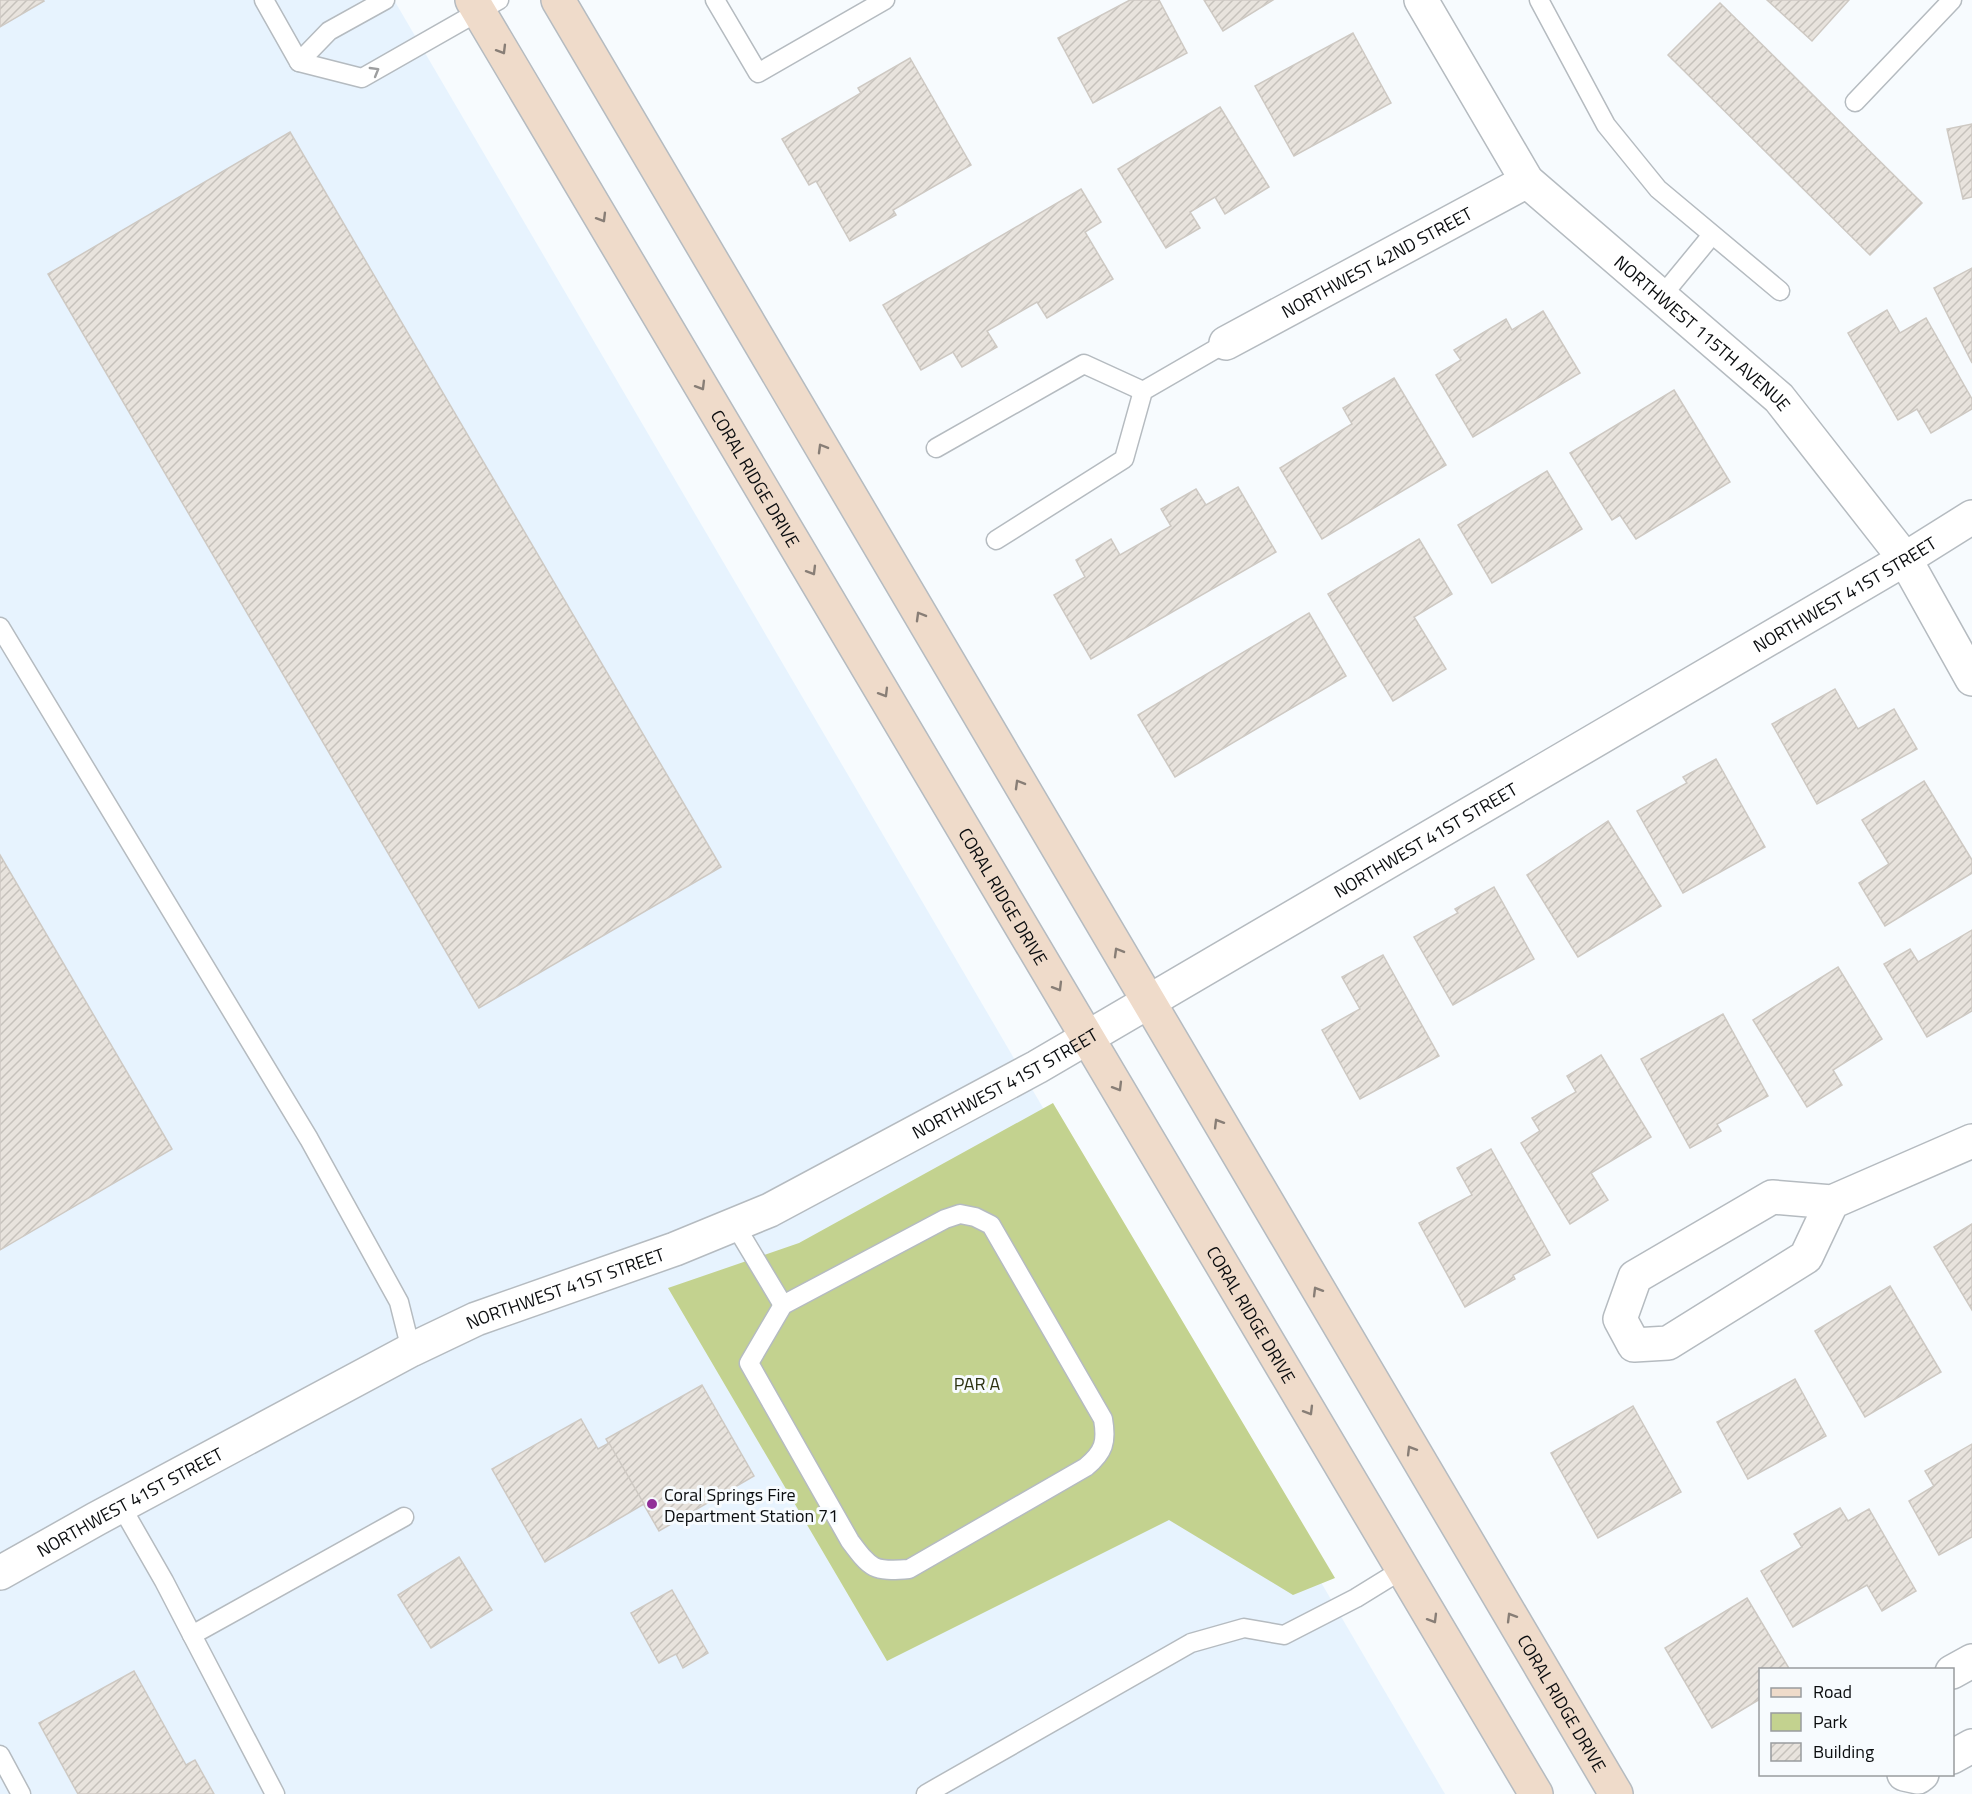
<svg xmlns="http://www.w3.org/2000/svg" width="1972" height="1794" font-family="'Titillium Web',sans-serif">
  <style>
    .built { fill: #e7f3fe }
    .green { fill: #c3d28f }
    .building { fill: url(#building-hatch); stroke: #cec9c3; stroke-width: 1.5 }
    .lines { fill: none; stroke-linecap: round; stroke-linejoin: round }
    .lane-casing { stroke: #b5bbc0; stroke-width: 21 }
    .street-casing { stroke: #b5bbc0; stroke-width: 36 }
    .secondary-casing { stroke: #b5bbc0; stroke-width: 36 }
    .lane { stroke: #fff; stroke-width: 18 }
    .street { stroke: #fff; stroke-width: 33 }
    .secondary { stroke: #efdbca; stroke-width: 33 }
    .oneway { stroke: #887e76 }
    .oneway2 { stroke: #9d9e9f }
    .poi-dot { fill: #913098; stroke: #f7fbfe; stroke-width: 2 }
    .labels { text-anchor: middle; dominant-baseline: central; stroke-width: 6; stroke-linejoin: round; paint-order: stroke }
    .street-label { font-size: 18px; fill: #0b0d0f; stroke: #f7fbfe }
    .park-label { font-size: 18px; fill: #2d3313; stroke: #f7fbfe }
    .poi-label { font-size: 18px; fill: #0b0d0f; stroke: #f7fbfe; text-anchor: start }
  </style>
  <defs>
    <pattern id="building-hatch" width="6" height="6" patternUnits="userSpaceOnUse" patternTransform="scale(1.5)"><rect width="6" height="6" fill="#e8e3dd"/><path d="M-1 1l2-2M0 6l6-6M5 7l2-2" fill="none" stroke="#c6c2bc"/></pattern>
  </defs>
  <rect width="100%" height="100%" fill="#f7fbfe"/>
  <polygon class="built" points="0,0 394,0 1445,1794 0,1794"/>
  <polygon class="green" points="1053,1103 1335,1578 1293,1595 1169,1520 887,1661 668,1288 799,1243"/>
  <g class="building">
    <polygon points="0,0 43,0 44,1 0,27"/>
    <polygon points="1130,0 1159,0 1187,53 1093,103 1058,38"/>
    <polygon points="1204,0 1273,0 1223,31"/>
    <polygon points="1767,0 1849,0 1812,41"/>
    <polygon points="1720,3 1922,203 1870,255 1668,55"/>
    <polygon points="1353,33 1391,103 1294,156 1255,86"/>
    <polygon points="910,58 971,165 893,210 896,215 850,241 816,181 809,185 782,139 861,93 858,88"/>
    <polygon points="1220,107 1269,187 1225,214 1215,197 1190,212 1200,228 1166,248 1118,169"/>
    <polygon points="1972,124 1972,197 1963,199 1947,129"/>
    <polygon points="290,132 721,867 479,1008 48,274"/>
    <polygon points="1081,189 1101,222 1085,232 1113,279 1047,318 1037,302 987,331 997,347 962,367 953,352 921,370 883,305"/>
    <polygon points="1972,268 1972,363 1934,288"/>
    <polygon points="1887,310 1900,333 1926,318 1972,399 1972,409 1931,433 1917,409 1898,420 1848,333"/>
    <polygon points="1543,311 1580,373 1473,437 1436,375 1461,360 1454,350 1506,319 1512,330"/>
    <polygon points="1394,378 1446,465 1322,539 1280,468 1352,424 1343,408"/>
    <polygon points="1674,390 1730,482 1636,539 1620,515 1612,520 1570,453"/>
    <polygon points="1547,471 1582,529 1492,583 1458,525"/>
    <polygon points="1238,487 1276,552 1091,659 1054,595 1085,577 1076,560 1111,539 1120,555 1171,526 1161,509 1196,489 1206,505"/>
    <polygon points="1419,539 1452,594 1414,617 1446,669 1393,701 1328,594"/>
    <polygon points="1309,613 1346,676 1175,777 1138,715"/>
    <polygon points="1835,689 1858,729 1894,709 1917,749 1817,804 1772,724"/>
    <polygon points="1716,759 1765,847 1683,893 1637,811 1687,783 1683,777"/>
    <polygon points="1924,781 1972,860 1972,873 1885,926 1859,883 1889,864 1862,820"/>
    <polygon points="1608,821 1661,906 1578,957 1527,875"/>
    <polygon points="0,855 172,1149 0,1250"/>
    <polygon points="1494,887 1534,959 1453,1005 1414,937 1458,913 1455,909"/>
    <polygon points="1972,930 1972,1011 1927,1037 1884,964 1910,949 1918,962"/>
    <polygon points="1383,955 1439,1056 1360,1099 1322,1030 1360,1009 1342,977"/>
    <polygon points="1838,967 1882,1039 1833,1070 1842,1085 1807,1107 1753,1020"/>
    <polygon points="1723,1014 1768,1096 1717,1124 1721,1131 1690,1148 1641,1059"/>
    <polygon points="1601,1055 1651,1137 1591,1173 1608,1200 1570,1224 1521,1143 1540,1131 1532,1118 1576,1092 1567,1076"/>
    <polygon points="1491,1149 1550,1255 1513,1275 1515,1279 1465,1307 1419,1223 1472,1195 1457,1168"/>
    <polygon points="1972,1224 1972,1310 1934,1247"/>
    <polygon points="1890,1286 1941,1372 1865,1417 1815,1331"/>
    <polygon points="1795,1379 1826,1436 1748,1479 1717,1422"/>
    <polygon points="702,1385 754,1476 659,1531 606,1439"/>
    <polygon points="1633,1406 1681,1492 1598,1538 1551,1453"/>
    <polygon points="581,1419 598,1449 609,1443 644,1504 545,1562 492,1469"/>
    <polygon points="1972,1444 1972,1537 1939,1555 1909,1501 1934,1486 1925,1471"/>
    <polygon points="1840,1508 1848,1521 1869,1509 1916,1591 1882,1611 1867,1585 1793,1627 1761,1571 1802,1547 1794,1534"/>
    <polygon points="459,1557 492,1610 431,1648 398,1595"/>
    <polygon points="672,1590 708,1653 683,1668 676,1654 659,1663 631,1613"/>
    <polygon points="1747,1598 1790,1670 1760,1670 1760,1699 1712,1728 1665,1648"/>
    <polygon points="134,1671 186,1765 195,1760 214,1794 78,1794 39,1723"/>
  </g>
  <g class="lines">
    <defs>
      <g id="lane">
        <polyline points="264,0 299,62 362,78 499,0"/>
        <polyline points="715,0 758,73 885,0"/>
        <polyline points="1539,0 1606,125 1658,189 1780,291"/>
        <polyline points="299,62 329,31 385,0"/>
        <polyline points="1855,102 1952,0"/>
        <polyline points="1661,297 1712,235"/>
        <polyline points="936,448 1084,364 1143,391"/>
        <polyline points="996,540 1124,459 1143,391 1226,343"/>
        <polyline points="0,627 309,1139 399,1302 411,1350"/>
        <path d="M960,1214L975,1217L991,1225L1103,1419C1107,1442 1104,1452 1086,1467L909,1569C873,1572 871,1569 850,1541L749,1363L783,1305L945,1219Z"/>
        <polyline points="735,1225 783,1305"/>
        <polyline points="121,1506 164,1581 192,1635 404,1517"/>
        <polyline points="192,1635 275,1794"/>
        <polyline points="0,1755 21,1794"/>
        <polyline points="926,1794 1191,1643 1244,1628 1284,1635 1356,1598 1403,1569"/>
      </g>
      <g id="street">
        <path id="s1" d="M1421,0L1527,181L1779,398L1905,559L1972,679"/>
        <path id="s2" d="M1226,343L1527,181"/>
        <polyline points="1832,1202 1806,1257 1668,1343 1634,1345 1620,1319 1635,1277 1772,1197 1832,1202 1972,1141"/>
        <path id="s3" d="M0,1573L96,1519L411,1350L476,1319L675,1249L770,1210L1037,1067L1905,559L1972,517"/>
        <polyline points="1952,1672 1972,1661"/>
        <polyline points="1952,1757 1972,1746"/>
        <polyline points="1904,1774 1918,1777 1922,1774"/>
      </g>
      <g id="secondary">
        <path id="s4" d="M472,0L1536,1794"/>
        <path id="s5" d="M558,0L1616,1794"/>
      </g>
    </defs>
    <use href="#lane" class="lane-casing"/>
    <use href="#street" class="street-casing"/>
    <use href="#secondary" class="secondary-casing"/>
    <use href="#lane" class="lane"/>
    <use href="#street" class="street"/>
    <use href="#secondary" class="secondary"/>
  </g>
  <defs><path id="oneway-chevron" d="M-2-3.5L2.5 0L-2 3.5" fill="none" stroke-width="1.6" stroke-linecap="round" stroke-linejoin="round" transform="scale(1.5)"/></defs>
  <g class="oneway">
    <use href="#oneway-chevron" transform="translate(502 50) rotate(59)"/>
    <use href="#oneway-chevron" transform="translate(602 218) rotate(59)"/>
    <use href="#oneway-chevron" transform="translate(701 386) rotate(59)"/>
    <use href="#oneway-chevron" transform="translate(822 448) rotate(-120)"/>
    <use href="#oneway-chevron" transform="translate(812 571) rotate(59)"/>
    <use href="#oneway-chevron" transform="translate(920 616) rotate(-120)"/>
    <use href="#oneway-chevron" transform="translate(884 693) rotate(59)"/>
    <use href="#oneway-chevron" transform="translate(1019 784) rotate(-120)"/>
    <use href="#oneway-chevron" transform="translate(1118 952) rotate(-120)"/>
    <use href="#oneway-chevron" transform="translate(1058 987) rotate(59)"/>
    <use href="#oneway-chevron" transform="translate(1118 1087) rotate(59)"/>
    <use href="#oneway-chevron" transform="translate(1218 1123) rotate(-121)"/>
    <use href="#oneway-chevron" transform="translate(1317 1291) rotate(-121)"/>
    <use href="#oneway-chevron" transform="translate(1309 1411) rotate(59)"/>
    <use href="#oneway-chevron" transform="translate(1411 1450) rotate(-121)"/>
    <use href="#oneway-chevron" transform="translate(1511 1617) rotate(-121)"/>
    <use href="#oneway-chevron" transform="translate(1433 1619) rotate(59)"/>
  </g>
  <use class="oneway2" href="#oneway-chevron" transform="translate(375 71) rotate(-30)"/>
  <circle class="poi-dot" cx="652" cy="1504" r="6"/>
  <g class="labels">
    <g class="street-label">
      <text stroke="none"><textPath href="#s2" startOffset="171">NORTHWEST 42ND STREET</textPath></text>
      <text stroke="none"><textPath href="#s1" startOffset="442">NORTHWEST 115TH AVENUE</textPath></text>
      <text stroke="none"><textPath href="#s4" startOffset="556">CORAL RIDGE DRIVE</textPath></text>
      <text stroke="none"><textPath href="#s3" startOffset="2092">NORTHWEST 41ST STREET</textPath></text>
      <text stroke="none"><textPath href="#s3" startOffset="1606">NORTHWEST 41ST STREET</textPath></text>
      <text stroke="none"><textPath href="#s4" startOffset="1042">CORAL RIDGE DRIVE</textPath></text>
      <text stroke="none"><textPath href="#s3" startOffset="1120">NORTHWEST 41ST STREET</textPath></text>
      <text stroke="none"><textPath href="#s3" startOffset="634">NORTHWEST 41ST STREET</textPath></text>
      <text stroke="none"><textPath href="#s4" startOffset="1528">CORAL RIDGE DRIVE</textPath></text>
      <text stroke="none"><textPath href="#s3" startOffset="148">NORTHWEST 41ST STREET</textPath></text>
      <text stroke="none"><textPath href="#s5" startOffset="1977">CORAL RIDGE DRIVE</textPath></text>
    </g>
    <g class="park-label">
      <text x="977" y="1383">PAR A</text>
    </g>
    <g class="poi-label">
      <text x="664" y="1494">Coral Springs Fire<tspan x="664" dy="21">Department Station 71</tspan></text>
    </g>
  </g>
  <rect x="1759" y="1668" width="195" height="108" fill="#f7fbfe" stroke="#999c9e" stroke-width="1.5"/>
  <rect x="1771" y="1688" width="30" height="9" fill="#efdbca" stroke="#999c9e" stroke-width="1.5"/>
  <text x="1813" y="1698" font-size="18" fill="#0b0d0f">Road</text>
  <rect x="1771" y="1713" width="30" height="18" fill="#c3d28f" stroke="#999c9e" stroke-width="1.5"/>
  <text x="1813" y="1728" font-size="18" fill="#0b0d0f">Park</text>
  <rect x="1771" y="1743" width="30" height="18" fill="url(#building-hatch)" stroke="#999c9e" stroke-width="1.5"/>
  <text x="1813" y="1758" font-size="18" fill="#0b0d0f">Building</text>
</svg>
